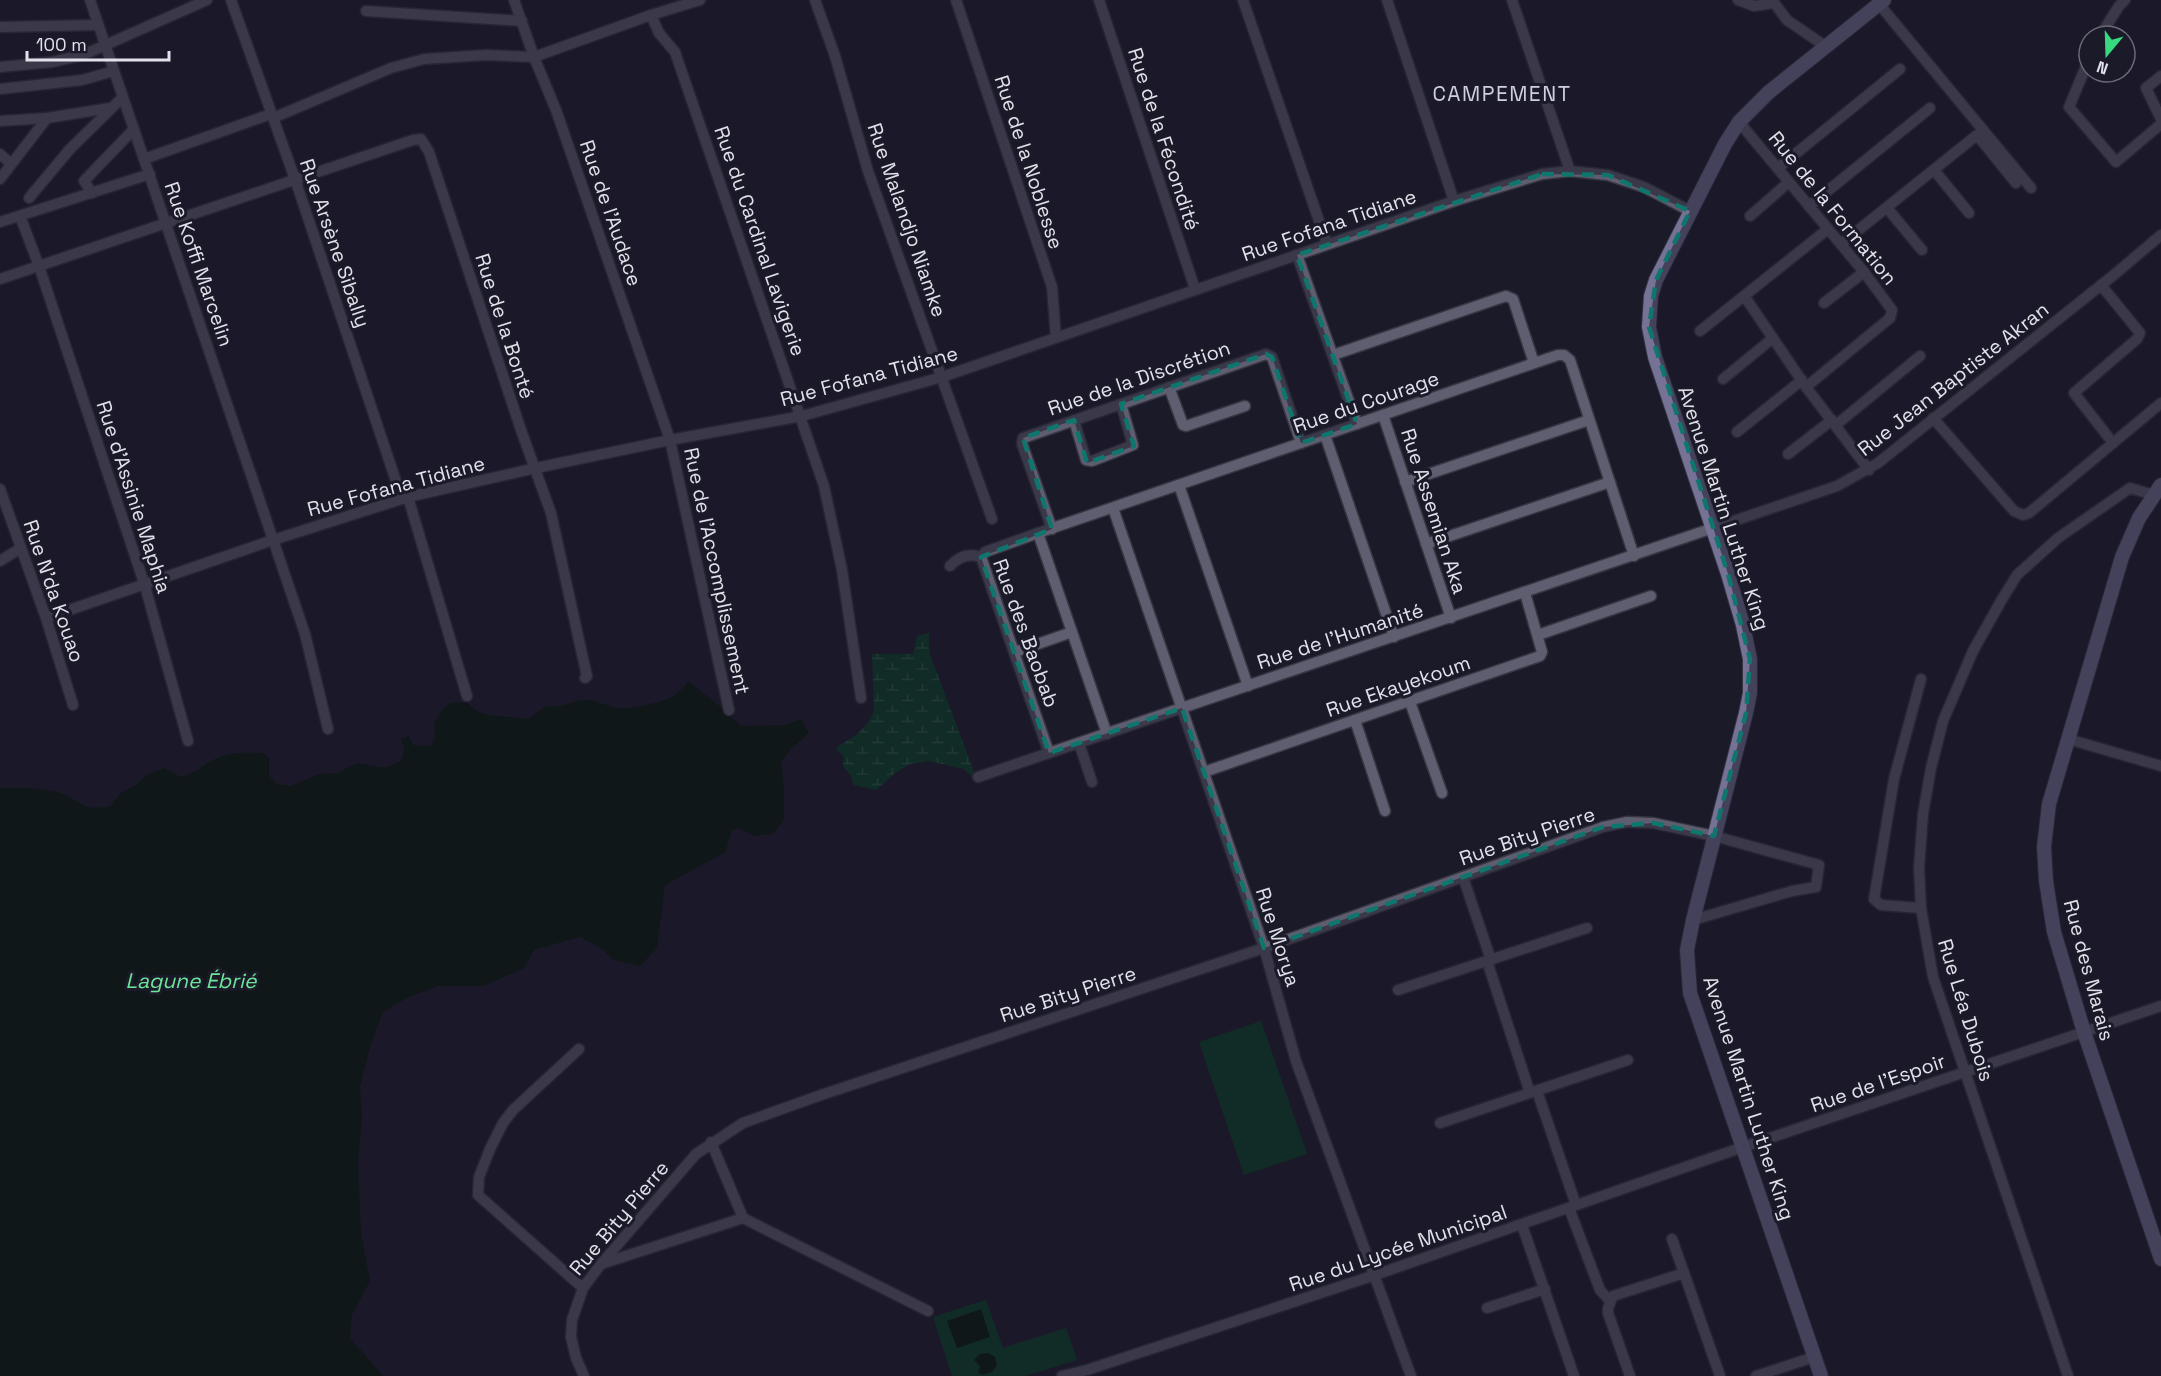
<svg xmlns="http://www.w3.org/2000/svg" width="2161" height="1376" font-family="'Space Grotesk',sans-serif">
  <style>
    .wetland { fill: url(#wetland-marsh) }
    .green { fill: #064423 }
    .water { fill: #001404 }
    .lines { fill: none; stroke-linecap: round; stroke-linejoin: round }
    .street-casing { stroke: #363541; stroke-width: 13 }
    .secondary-casing { stroke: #363541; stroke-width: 16 }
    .street { stroke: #5f5e70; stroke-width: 10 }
    .secondary { stroke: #757296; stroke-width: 14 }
    .marked { fill: none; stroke: #0f766e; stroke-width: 4.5; stroke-dasharray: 12 8; stroke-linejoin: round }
    .labels { text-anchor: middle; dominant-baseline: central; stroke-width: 6; stroke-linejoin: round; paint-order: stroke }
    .street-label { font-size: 20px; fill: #e2e1ec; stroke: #1b1a29 }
    .neighbourhood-label { font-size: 21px; letter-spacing: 1.5px; fill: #cfcee3; stroke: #1b1a29 }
    .water-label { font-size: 21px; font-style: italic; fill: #6ce599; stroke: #1b1a29 }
  </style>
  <defs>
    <pattern id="wetland-marsh" width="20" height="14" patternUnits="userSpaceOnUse" patternTransform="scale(1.5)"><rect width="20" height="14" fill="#064423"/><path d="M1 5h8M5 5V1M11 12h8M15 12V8" fill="none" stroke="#2a5f43"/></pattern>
  </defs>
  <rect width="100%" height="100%" fill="#1b1a29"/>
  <path class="wetland" d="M929,633V652L978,782L964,769L929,761L910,764L895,773L876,790L854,785L851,776L843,766L844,757L836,748C852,738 868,729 874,710L872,654H913L917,636Z"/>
  <g class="green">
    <polygon points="1261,1021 1307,1154 1244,1175 1199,1042"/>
    <polygon points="986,1300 1003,1348 1066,1328 1077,1360 1025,1376 952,1376 933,1317"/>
  </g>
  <g class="water">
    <path d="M688,681L722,708L741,726L784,725L801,719L809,733L791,749L781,762L784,787V820L773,834L755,836L739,829H733L728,841L726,852L665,885L657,948L640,966L613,960L602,949L580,937L534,950L524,968L484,986H438L407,998L383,1012L371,1044L360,1086L362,1118L358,1163L361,1232L370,1281L352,1315L350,1338L383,1376H0V788C17,788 36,787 53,791C80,796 77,813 110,806L121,793L134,786L149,774L164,768L181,777C198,772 202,765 215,759C231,751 247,753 264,753L269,758V776L277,784L291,786L318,774L337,773L357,763L378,767H388L401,761L404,749L401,739L409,736L413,745L431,746L435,737L434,723L443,709L451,703L467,702C484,722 506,714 529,719L546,706C563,709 572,700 586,700C598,701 607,706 618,708C627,710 658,703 667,699C676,695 683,689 688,681Z"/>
    <polygon points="981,1309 990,1337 957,1348 947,1321"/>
    <polygon points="988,1353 995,1357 997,1365 992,1372 982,1375 978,1372 980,1366 974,1360 980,1354"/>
  </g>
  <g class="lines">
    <defs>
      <g id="street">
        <polyline points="90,0 305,634 328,729"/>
        <polyline points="231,0 295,179 402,499"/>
        <polyline points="514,0 534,57 556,110 670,440 729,710"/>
        <polyline points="815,0 835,56 868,171 992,519"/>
        <polyline points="956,0 1052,287 1056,338"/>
        <polyline points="1099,0 1195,289"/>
        <polyline points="1243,0 1327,244"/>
        <polyline points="1387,0 1454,201"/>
        <polyline points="1512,0 1570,171"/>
        <polyline points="1738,0 1754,6 1774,3"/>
        <polyline points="1772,0 1787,20 1825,46"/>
        <polyline points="1879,4 2031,188"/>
        <polyline points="366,11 522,21"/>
        <polyline points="651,15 659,33 675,52 824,486 842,570 861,698"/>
        <polyline points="0,27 98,25"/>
        <polyline points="2100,36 2119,6 2125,0"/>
        <polyline points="2089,59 2069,107 2116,162 2161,124"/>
        <polyline points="0,67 52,62 83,55 207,0"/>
        <polyline points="2161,76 2146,88 2161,119"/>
        <polyline points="0,89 82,80 114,71"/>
        <polyline points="273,118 391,68 424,59 486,55 534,57 651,15 700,0"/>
        <polyline points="0,121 47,118 110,108"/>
        <polyline points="1739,122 1864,272 1892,310 1890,318 1806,387"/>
        <polyline points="0,154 11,164"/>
        <polyline points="144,159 271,114"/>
        <polyline points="1778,168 1900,69"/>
        <polyline points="1934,170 1969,213"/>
        <polyline points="0,179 47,118"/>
        <polyline points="92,193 84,181 133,130"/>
        <polyline points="29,198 70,149 122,98"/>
        <polyline points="1809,206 1930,108"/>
        <polyline points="1887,208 1922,250"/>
        <polyline points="20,216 39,266 145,586 188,741"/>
        <polyline points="1750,216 1789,182"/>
        <polyline points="0,222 150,174"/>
        <polyline points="1841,244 1977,135 2016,183"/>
        <polyline points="1297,255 1357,424"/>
        <polyline points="0,279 413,140 421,139 429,152 522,433 551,513 582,654 587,676 585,678"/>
        <polyline points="2101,285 2140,333 2137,339 2074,393 2113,443"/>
        <polyline points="1745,297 1806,387 1869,470"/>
        <polyline points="1824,303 1864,272"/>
        <polyline points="1700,331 1828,229"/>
        <polyline points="1333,355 1506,296 1513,299 1534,363"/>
        <polyline points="1723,379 1773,338"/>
        <polyline points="1169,387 1183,425 1186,426 1245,406"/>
        <polyline points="1383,415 1451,618"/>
        <polyline points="1933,418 2014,511 2023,515 2029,513 2161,403"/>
        <polyline points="1074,420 1086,460 1092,461 1133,445 1121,404"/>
        <polyline points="1836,425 1920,356"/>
        <polyline points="1737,432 1802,380"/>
        <polyline points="1325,435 1394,637"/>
        <polyline points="1788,454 1832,420"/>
        <polyline points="1405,482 1589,420"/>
        <polyline points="1179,485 1248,686"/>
        <polyline points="0,489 46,618 73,705"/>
        <polyline points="408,497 467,696"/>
        <polyline points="1113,508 1264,948 1296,1061 1411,1376"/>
        <polyline points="1052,529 1022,444 1023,438 1266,354 1272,357 1301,443"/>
        <polyline points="1038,533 1107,734"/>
        <polyline points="1426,544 1610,482"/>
        <polyline points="981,557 985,552 1038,533 1558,355 1564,355 1570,360 1634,556"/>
        <polyline points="0,561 21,548"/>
        <path d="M950,566C959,556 969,553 981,557L1049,753"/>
        <polyline points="46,618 273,540 408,497 536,468 670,440 802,416 942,377 1454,201 1542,174 1570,171 1608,175 1644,187 1690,211"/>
        <polyline points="1538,635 1651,596"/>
        <polyline points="1015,652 1072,632"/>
        <polyline points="1410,702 1442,793"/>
        <polyline points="1355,720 1385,811"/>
        <polyline points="2068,739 2161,766"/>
        <polyline points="1079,743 1092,782"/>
        <polyline points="1204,772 1540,656 1542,652 1525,593"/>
        <polyline points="978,777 1837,486 1878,463 2115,274 2161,235"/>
        <polyline points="1463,877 1491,960"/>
        <polyline points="1921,908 1881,905 1874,899 1894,779 1921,679"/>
        <polyline points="1487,961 1530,1093"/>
        <polyline points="1398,990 1587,928"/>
        <polyline points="579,1049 513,1110 503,1123 490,1149 479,1177 478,1195 583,1288"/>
        <polyline points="1537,1091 1576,1205"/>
        <polyline points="1440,1123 1628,1060"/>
        <polyline points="1569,1208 1600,1290 1610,1301"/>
        <polyline points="743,1218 928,1311"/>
        <polyline points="1522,1225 1574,1376"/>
        <polyline points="1672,1239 1684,1273"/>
        <polyline points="601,1264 743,1218 711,1142"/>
        <polyline points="1487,1308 1545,1289"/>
        <polyline points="584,1376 576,1358 571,1337 572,1320 583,1288 601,1264 696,1154 743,1123 821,1095 1264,948 1603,827 1627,822 1653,823 1714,836 1819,865 1816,887 1792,891 1693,920"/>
        <polyline points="1062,1376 1087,1370 1375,1275 1743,1147 2161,1006"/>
        <polyline points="1630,1376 1608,1313 1608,1308 1613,1296 1684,1273 1720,1376"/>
        <polyline points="1756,1376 1814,1357"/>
        <polyline points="2068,1376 1933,977 1921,908 1919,868 1923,814 1931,768 1943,721 1973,651 2001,601 2017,575 2058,538 2130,488 2154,495"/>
      </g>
      <g id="secondary">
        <polyline points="2161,485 2139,518 2122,557 2049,804 2044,847 2046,881 2054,932 2084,1032 2161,1259"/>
        <polyline points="1821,1376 1690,993 1687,950 1693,920 1746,713 1750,693 1750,659 1743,625 1728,574 1655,357 1649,327 1651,296 1656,280 1725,144 1739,122 1769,92 1884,0"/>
      </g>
    </defs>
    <use href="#street" class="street-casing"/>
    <use href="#secondary" class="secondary-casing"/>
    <use href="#street" class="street"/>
    <use href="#secondary" class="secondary"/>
  </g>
  <path d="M0 0H2161V1376H0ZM1542,174L1608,175L1690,211L1656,280L1649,327L1728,574L1750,659L1746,713L1714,836L1653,823L1603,827L1264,948L1182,708L1049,753L981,557L1052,529L1023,438L1074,420L1087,463L1134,446L1121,404L1266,354L1272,357L1301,443L1357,424L1297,255Z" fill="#1b1a29" fill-opacity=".55" fill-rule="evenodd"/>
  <path class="marked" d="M1542,174L1608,175L1690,211L1656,280L1649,327L1728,574L1750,659L1746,713L1714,836L1653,823L1603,827L1264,948L1182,708L1049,753L981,557L1052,529L1023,438L1074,420L1087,463L1134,446L1121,404L1266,354L1272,357L1301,443L1357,424L1297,255Z"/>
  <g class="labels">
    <g class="street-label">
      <text transform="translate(1164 139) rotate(72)">Rue de la Fécondité</text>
      <text transform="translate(1029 162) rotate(72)">Rue de la Noblesse</text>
      <text transform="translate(1833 208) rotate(51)">Rue de la Formation</text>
      <text transform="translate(611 213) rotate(71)">Rue de l'Audace</text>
      <text transform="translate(907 220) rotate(71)">Rue Malandjo Niamke</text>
      <text transform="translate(1329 225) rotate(-19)">Rue Fofana Tidiane</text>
      <text transform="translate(760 241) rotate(71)">Rue du Cardinal Lavigerie</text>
      <text transform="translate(335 243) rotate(71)">Rue Arsène Sibally</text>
      <text transform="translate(199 264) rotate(71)">Rue Koffi Marcelin</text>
      <text transform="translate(505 326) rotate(72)">Rue de la Bonté</text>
      <text transform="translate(869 376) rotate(-15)">Rue Fofana Tidiane</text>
      <text transform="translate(1139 378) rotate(-19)">Rue de la Discrétion</text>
      <text transform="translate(1953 379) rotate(-38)">Rue Jean Baptiste Akran</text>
      <text transform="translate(1366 402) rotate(-19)">Rue du Courage</text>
      <text transform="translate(396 486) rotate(-15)">Rue Fofana Tidiane</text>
      <text transform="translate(134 497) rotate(72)">Rue d'Assinie Maphia</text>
      <text transform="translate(1724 508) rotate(72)">Avenue Martin Luther King</text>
      <text transform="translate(1434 511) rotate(72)">Rue Assemian Aka</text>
      <text transform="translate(717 571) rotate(78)">Rue de l'Accomplissement</text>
      <text transform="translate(54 591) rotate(71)">Rue N'da Kouao</text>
      <text transform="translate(1026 633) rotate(70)">Rue des Baobab</text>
      <text transform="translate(1340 636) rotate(-18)">Rue de l'Humanité</text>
      <text transform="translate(1398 686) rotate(-19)">Rue Ekayekoum</text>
      <text transform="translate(1527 836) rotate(-19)">Rue Bity Pierre</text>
      <text transform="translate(1278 937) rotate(72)">Rue Morya</text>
      <text transform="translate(2089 970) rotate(75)">Rue des Marais</text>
      <text transform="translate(1068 994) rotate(-18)">Rue Bity Pierre</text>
      <text transform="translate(1966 1010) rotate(73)">Rue Léa Dubois</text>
      <text transform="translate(1878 1083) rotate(-19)">Rue de l'Espoir</text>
      <text transform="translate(1749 1098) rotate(72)">Avenue Martin Luther King</text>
      <text transform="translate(619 1218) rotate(-50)">Rue Bity Pierre</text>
      <text transform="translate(1398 1248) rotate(-19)">Rue du Lycée Municipal</text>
    </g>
    <g class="neighbourhood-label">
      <text x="1502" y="93">CAMPEMENT</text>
    </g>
    <g class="water-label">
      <text x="191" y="980">Lagune Ébrié</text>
    </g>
  </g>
  <g transform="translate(2107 54) rotate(199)"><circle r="28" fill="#1b1a29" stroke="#6b6a77" stroke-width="1.5"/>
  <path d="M0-4.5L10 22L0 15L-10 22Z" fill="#38d880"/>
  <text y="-9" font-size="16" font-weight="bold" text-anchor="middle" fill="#e2e1ec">N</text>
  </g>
  <path d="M27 51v9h142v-9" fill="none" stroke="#e2e1ec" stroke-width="3"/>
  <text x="36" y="51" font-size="18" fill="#e2e1ec" stroke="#1b1a29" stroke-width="4.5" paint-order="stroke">100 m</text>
</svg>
